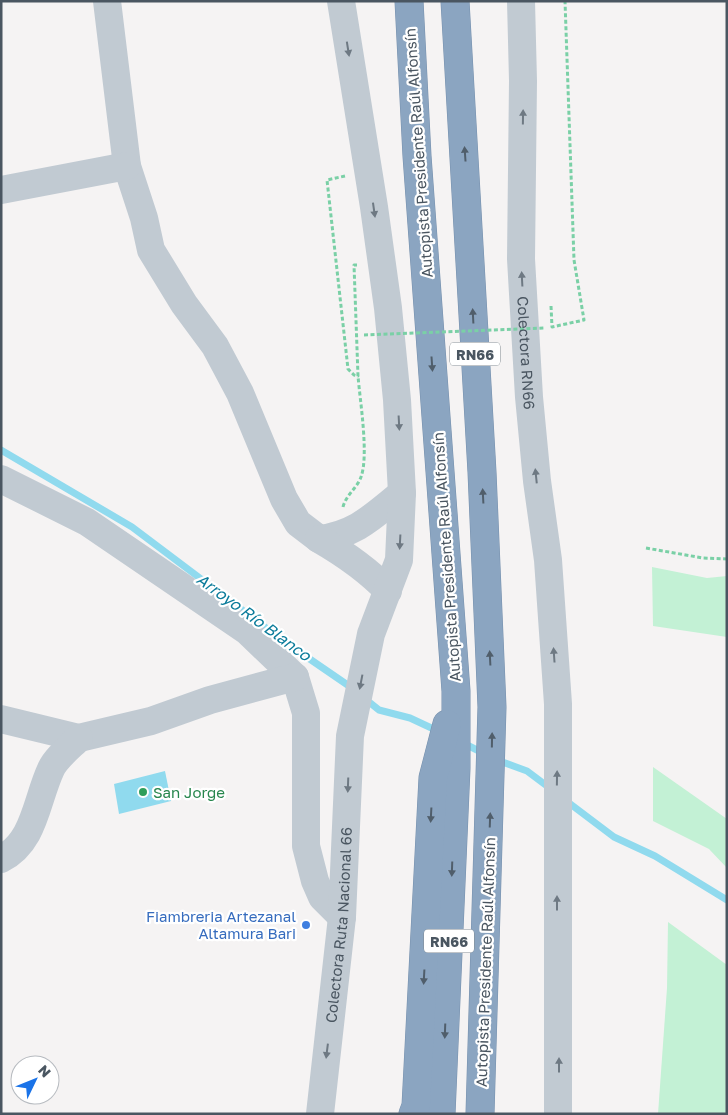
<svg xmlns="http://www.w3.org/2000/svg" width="728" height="1115" font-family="'Golos Text',sans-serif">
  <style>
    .green { fill: #c3f1d5 }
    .water { fill: #90daee }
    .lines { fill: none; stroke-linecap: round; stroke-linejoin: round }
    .stream { stroke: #90daee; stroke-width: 7 }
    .highway-casing { stroke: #7690ad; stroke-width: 29 }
    .path { stroke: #7ad0a6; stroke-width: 3; stroke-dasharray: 4 2.5; stroke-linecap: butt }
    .minor { stroke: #c1cad2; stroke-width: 28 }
    .highway { stroke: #8ba5c1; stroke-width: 28 }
    .path-bridge { stroke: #7ad0a6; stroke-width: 3; stroke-dasharray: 4 2.5; stroke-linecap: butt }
    .oneway { fill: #6e7983 }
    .oneway2 { fill: #505e6b }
    .leisure-dot { fill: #2e9e5b; stroke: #fff; stroke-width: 2 }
    .shop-dot { fill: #3f7fe0; stroke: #fff; stroke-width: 2 }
    .labels { text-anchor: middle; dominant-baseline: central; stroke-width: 4.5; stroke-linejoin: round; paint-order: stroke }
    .shield { fill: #fff; stroke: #808990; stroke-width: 1 }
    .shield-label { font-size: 14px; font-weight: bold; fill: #4a5661 }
    .street-label { font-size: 15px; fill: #4a5661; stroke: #fff }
    .leisure-label { font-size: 15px; fill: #27864d; stroke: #fff; text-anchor: start }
    .shop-label { font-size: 15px; fill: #366cbe; stroke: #fff; text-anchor: end }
    .water-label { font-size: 16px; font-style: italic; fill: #0c7c9b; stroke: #fff }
  </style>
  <rect width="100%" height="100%" fill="#f5f3f3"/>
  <g class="green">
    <polygon points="652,567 707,578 727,576 727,637 653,626"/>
    <polygon points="653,767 727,819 727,868 709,849 653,821"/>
    <polygon points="668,922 727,965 727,1114 658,1114 667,988"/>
  </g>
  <polygon class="water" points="165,771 171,801 119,814 114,784"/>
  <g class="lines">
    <g class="stream">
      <polyline points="1,450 132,527 282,640 352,688"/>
      <polyline points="364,698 379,710 410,718 440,732"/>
      <polyline points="463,743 485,754"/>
      <polyline points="497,760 527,771 551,789"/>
      <polyline points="565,800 614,837 655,856 727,900"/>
    </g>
    <defs>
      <g id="highway">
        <polyline points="409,1 417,156 456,691 456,768 441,1114"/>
        <polyline points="455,1 482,472 492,707 480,1114"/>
        <polyline points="413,1114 416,1106 433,778 447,724"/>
      </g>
    </defs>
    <use href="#highway" class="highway-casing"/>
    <g class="path">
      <polyline points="345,176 327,180 348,369 354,375 358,376 354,265 357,265"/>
      <polyline points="551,306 552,327 584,320 574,260 565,1"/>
      <path d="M343,507C346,495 357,488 361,477C369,455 360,401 358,376"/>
      <polyline points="646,548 703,558 727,559"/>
    </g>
    <g class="minor">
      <path d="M107,1L127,166L144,218L151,250L184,304L215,346L240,393L284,499L298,523L319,539C357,534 373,516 402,493"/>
      <path id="s1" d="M521,1L523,81L521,259L529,397L537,481L548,560L558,704V1114"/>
      <polyline points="1,190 127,166"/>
      <polyline points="1,479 87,522 247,631 295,677 306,713 306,846 315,881 322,897 342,917"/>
      <path d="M319,539C345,554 367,569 388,591"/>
      <polyline points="1,719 79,738 151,721 210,700 295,677"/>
      <path d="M1,859C35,842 36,801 51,769C56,758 70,747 79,738"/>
      <path id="s2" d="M320,1114L342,917L350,736L371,634L399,560L402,493L397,400L388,308L374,207L341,1"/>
    </g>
    <use href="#highway" class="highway"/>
    <polyline class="path-bridge" points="364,335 544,328"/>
  </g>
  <defs><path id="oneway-solid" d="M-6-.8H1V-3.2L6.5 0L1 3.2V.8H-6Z" transform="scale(1.25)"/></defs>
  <g class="oneway">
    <use href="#oneway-solid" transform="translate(348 49) rotate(81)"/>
    <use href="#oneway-solid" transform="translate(523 117) rotate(-89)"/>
    <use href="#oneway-solid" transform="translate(374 210) rotate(82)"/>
    <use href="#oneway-solid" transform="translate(522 279) rotate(-93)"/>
    <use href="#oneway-solid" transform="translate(399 423) rotate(87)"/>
    <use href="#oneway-solid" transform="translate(536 476) rotate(-96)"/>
    <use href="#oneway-solid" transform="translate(400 542) rotate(93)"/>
    <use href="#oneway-solid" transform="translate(554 655) rotate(-94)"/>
    <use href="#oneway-solid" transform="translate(361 682) rotate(101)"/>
    <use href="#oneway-solid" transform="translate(557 778) rotate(-89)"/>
    <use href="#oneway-solid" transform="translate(348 785) rotate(92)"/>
    <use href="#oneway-solid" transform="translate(557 903) rotate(-90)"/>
    <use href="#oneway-solid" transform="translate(327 1051) rotate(97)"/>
    <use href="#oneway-solid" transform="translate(559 1065) rotate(-90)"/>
  </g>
  <g class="oneway2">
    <use href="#oneway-solid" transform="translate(465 154) rotate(-94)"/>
    <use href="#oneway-solid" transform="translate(473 316) rotate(-93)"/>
    <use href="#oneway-solid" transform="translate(432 364) rotate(86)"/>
    <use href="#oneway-solid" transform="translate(483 496) rotate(-93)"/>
    <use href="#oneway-solid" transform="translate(490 658) rotate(-93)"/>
    <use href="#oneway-solid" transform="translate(492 740) rotate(-89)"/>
    <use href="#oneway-solid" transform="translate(431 815) rotate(93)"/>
    <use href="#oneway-solid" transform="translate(490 820) rotate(-88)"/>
    <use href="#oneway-solid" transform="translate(452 869) rotate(92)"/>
    <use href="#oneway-solid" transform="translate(424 977) rotate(93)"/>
    <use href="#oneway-solid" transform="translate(445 1031) rotate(92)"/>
  </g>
  <circle class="leisure-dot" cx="143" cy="792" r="5"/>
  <circle class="shop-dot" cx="306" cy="925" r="5"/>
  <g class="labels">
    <g class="shield">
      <rect x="450" y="342.5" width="50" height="23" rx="4"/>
      <rect x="424" y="929.5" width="50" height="23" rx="4"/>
    </g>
    <g class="shield-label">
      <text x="475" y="354">RN66</text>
      <text x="449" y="941">RN66</text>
    </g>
    <g class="street-label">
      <text transform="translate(418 153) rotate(-94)">Autopista Presidente Raúl Alfonsín</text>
      <text stroke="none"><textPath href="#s1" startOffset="352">Colectora RN66</textPath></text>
      <text transform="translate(446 557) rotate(-94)">Autopista Presidente Raúl Alfonsín</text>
      <text stroke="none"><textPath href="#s2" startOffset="190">Colectora Ruta Nacional 66</textPath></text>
      <text transform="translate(485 962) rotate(-88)">Autopista Presidente Raúl Alfonsín</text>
    </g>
    <g class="leisure-label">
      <text x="153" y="792">San Jorge</text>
    </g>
    <g class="shop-label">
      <text x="296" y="916">Fiambreria Artezanal<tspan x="296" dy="17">Altamura Bari</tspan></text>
    </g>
    <g class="water-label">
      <text transform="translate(254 617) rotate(36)">Arroyo Río Blanco</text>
    </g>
  </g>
  <rect width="728" height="1115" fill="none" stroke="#4a5661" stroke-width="5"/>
  <g transform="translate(35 1080) rotate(47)"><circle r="24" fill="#ffffff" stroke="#b7bbc0"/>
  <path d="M0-4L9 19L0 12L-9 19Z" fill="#1a73e8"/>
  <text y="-8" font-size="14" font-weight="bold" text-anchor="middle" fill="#4a5661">N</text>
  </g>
</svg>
